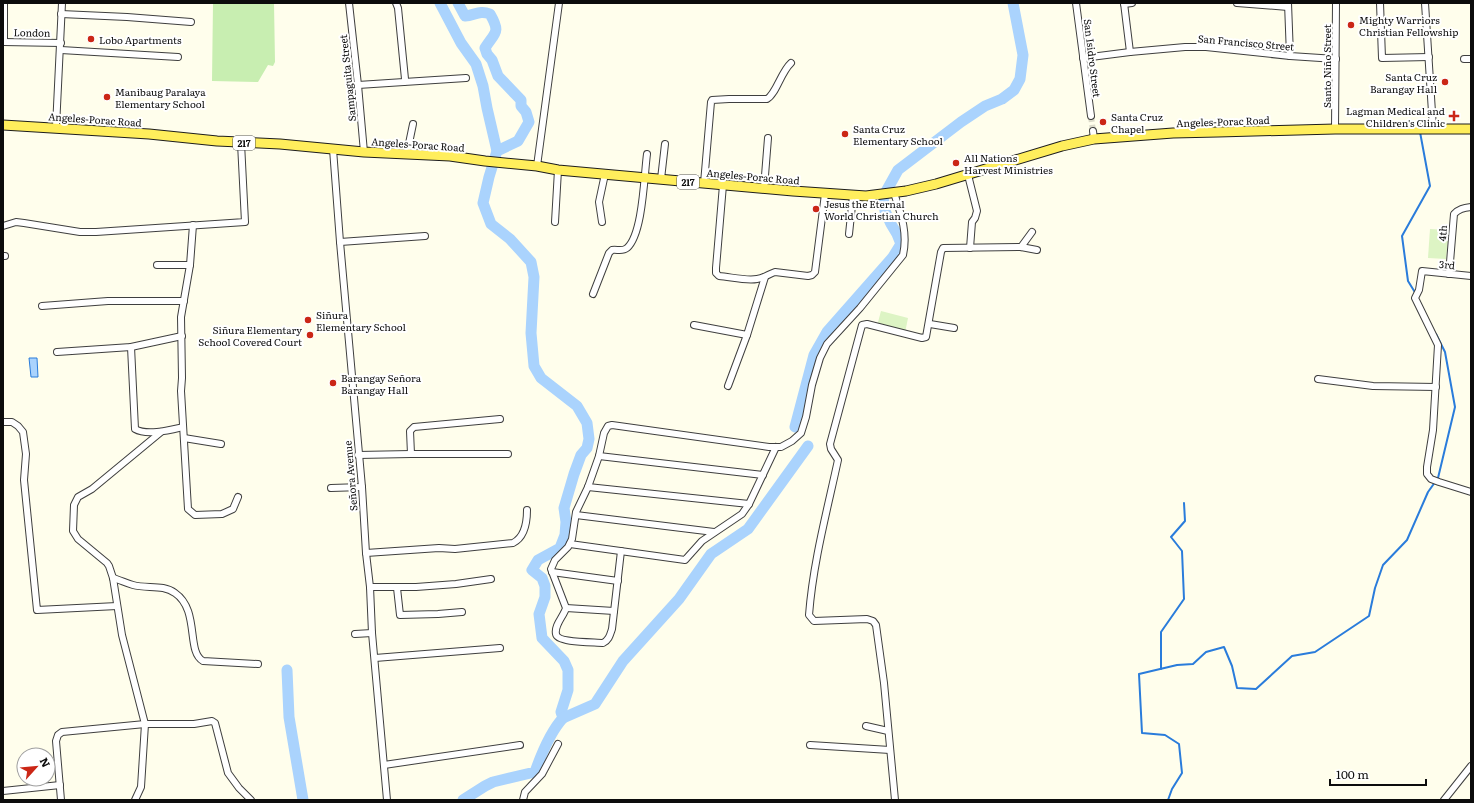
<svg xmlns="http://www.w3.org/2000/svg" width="1474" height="803" font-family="Literata,serif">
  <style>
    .green { fill: #c8eeb1 }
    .pitch { fill: #ddf4c4 }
    .water { fill: #aad3fd; stroke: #2a7cdb }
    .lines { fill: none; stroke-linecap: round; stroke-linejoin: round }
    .stream { stroke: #2a7cdb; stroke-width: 2 }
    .river { stroke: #aad3fd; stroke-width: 11 }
    .minor-tunnel { stroke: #dbdaca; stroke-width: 6; stroke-dasharray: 6 3; stroke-linecap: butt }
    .minor-casing { stroke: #3f3f3f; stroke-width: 8 }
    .primary-casing { stroke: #1d1d1d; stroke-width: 11 }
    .minor { stroke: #fff; stroke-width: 6 }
    .primary { stroke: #ffee5c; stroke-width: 9 }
    .poi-dot { fill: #cb2616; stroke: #fff; stroke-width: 1.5 }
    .labels { text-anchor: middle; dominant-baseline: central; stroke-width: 4; stroke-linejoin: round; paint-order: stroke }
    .shield { fill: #fff; stroke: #555; stroke-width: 1 }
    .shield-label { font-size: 9px; font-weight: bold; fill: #0c0c0c }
    .poi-label { font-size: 10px; fill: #0c0c0c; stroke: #fff; text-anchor: start }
    .street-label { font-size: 10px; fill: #0c0c0c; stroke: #fff }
  </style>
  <rect width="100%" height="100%" fill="#fffeec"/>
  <polygon class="green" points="213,3 274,3 275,62 273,66 268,65 258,82 212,81"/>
  <g class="pitch">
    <polygon points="1430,229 1449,230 1446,259 1428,258"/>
    <polygon points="881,311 908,318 905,333 877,326"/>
  </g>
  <polygon class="water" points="29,358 37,358 38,377 31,377"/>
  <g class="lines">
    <g class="stream">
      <polyline points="1416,294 1408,281 1402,236 1430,186 1420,132"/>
      <polyline points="1161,669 1161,632 1184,599 1182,551 1171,537 1185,521 1184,503"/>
      <polyline points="1168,800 1172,789 1182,773 1179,744 1165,735 1142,733 1139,674 1177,665 1193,664 1206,652 1224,647 1232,666 1237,688 1256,689 1292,656 1315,652 1369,616 1375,588 1383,565 1407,540 1428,492 1438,478 1455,407 1445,352 1436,334"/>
    </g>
    <g class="river">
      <polyline points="440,3 461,43 476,64 483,86 487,108 497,151"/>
      <path d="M458,3L465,16C475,15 480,10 490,14C501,33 495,32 485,48L487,54L492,60L498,76L521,100V106L526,112L529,122L518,141L497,151L489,177L483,203L491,224L510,239L531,262L534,277L531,333L534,366L541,378L577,406L587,423L589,439L587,448L581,455L574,474L564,508L566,522L565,535L560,548L538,560L532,570L542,578L545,586V597L539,614L542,638L564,661L568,670V690L561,712L563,718C551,731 541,755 535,772L493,782L485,786L463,800"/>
      <polyline points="795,427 814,355 827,332 893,257 901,244 897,234 891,224 885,211 883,197 898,170 961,122 985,106 1002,99 1014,90 1020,79 1023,55 1013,3"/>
      <polyline points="287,670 289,717 303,800"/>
      <polyline points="563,718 595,704 623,661 679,599 711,554 748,529 808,446"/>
    </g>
    <polyline class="minor-tunnel" points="1091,116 1093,131"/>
    <defs>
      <g id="minor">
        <polyline points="349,3 358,85 364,152"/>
        <polyline points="1076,3 1091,116"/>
        <polyline points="1124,3 1130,52"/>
        <polyline points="1237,3 1288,7"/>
        <polyline points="1288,3 1290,56"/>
        <polyline points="1380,3 1382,58 1429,57"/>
        <polyline points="1425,3 1433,128"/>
        <polyline points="1124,4 1132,3"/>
        <polyline points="61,14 127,17 191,22"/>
        <polyline points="3,42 61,43"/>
        <polyline points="4,42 4,3"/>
        <polyline points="61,50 178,57"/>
        <polyline points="1083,58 1130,52 1185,47 1206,47 1290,56 1336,59"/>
        <polyline points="1464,59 1471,59"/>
        <polyline points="404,82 466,78"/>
        <polyline points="358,85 404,82 405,79 398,8 396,3"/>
        <polyline points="56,127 62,3"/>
        <polyline points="1335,129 1336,3"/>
        <polyline points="1093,131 1094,139"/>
        <polyline points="333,149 340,242 362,487 366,553 370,587 372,633 387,800"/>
        <polyline points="407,153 413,124"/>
        <polyline points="537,166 559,3"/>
        <polyline points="968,175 977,211 975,218 972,222 970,248"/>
        <polyline points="661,179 665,144"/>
        <path d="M704,183L711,102L712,100L729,99H767C776,94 781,72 791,63"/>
        <path d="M723,185L716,268V273L719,276C731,277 746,281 757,279C764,278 769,274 775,272L808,276L812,275L815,272L825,194"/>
        <polyline points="764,188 768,138"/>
        <polyline points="555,222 558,170"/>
        <polyline points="602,222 599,202 605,174"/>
        <polyline points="193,225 190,265 181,317 182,378 181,391 188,509 195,515 222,514 233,509 238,497"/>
        <polyline points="3,226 16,222 24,223 80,232 96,232 245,222 241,143"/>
        <polyline points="849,234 853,196"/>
        <polyline points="340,242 425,236"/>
        <polyline points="1021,247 1032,232"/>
        <polyline points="3,256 5,256"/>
        <polyline points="157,265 190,265"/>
        <path d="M1449,274L1454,214C1459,209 1463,208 1471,207"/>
        <polyline points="1471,276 1422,271 1419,290 1415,298 1438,345 1433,430 1427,467 1427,474 1431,479 1439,482 1471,492"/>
        <path d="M593,294L609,253L612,250C617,249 622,252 627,248C643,234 644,176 647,154"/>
        <polyline points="42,306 108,301 184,301"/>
        <polyline points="930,324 954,328"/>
        <polyline points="694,325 747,335 765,277"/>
        <path d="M131,347L135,429C147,436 170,430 183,427"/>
        <polyline points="57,352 131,347 182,336"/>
        <polyline points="1318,379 1373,386 1436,387"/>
        <polyline points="728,386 747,335"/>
        <polyline points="3,422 12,422 18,426 23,432 26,454 24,480 37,610 117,606"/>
        <polyline points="184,438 221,444"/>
        <polyline points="411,454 410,431 414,427 500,419"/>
        <polyline points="358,455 411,454 508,454"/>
        <polyline points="599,456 763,475"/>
        <polyline points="588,487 749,504"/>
        <polyline points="331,488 362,487"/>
        <polyline points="576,515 714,532"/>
        <polyline points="570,544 685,560 702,541 742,514 749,504 776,447"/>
        <path d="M621,551L612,629C610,635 609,640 603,643C595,642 557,643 556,634C554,625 564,616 566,608L551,569L555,560L568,547L572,539L576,512L588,487L599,456L604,433L608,426L612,425L769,447H781L792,441L801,433L806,417L812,385L820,358L827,344L860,308L903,255C908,233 901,214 894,193"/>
        <path d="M366,553L439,548L455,549L513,543C525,537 527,523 527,510"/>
        <polyline points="552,572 618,581"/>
        <path d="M113,578C120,580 126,583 133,585C147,589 163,584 175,593C200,610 186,652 203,661L258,664"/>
        <polyline points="370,587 416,587 456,584 491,579"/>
        <polyline points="397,588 400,615 438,614 462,612"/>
        <polyline points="566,608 614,611"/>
        <polyline points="355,634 372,633"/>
        <polyline points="375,658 500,648"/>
        <polyline points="866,726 888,731"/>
        <polyline points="810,745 890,750"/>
        <polyline points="384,765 520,745"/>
        <polyline points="3,791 60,785"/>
        <polyline points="61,800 56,741 58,735 62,732 145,724 194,724 212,721 215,723 228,773 239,788 251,800"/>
        <polyline points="135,800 141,787 145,724 122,635 113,578 109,566 107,563 78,539 73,531 74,505 78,497 92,489 161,432"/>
        <polyline points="523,800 525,792 542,774 558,744"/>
        <path d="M895,800L884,683L876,625L873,621L867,619L814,621L809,615C813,563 827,511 838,460L831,449L830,444L862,325L867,324L922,338L926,337L941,252L943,248L1021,247L1037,250"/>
        <polyline points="1444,800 1471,766"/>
      </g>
      <polyline id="primary" points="3,125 149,134 217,141 280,144 364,152 450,156 485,161 537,166 558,170 793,191 866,196 906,191 936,184 1062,146 1094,139 1173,133 1218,132 1335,129 1471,129"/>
    </defs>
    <use href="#minor" class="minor-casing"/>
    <use href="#primary" class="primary-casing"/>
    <use href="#minor" class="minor"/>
    <use href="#primary" class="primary"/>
  </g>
  <g class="poi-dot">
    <circle cx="1351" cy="25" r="4"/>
    <circle cx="91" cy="39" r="4"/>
    <circle cx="1445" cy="82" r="4"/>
    <circle cx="107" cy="97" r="4"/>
    <path d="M1452 110h4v4h4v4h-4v4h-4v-4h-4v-4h4z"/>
    <circle cx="1103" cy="122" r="4"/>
    <circle cx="845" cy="134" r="4"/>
    <circle cx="956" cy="163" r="4"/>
    <circle cx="816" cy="209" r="4"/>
    <circle cx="308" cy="320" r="4"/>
    <circle cx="310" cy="335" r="4"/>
    <circle cx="333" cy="383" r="4"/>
  </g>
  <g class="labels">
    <g class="shield">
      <rect x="233" y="136" width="22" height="14" rx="3"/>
      <rect x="677" y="175" width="22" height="14" rx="3"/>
    </g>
    <g class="shield-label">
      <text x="244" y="143">217</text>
      <text x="688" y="182">217</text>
    </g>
    <g class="poi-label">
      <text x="1359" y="19">Mighty Warriors<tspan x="1359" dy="12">Christian Fellowship</tspan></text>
      <text x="99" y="39">Lobo Apartments</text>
      <text x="1437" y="76" text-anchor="end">Santa Cruz<tspan x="1437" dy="12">Barangay Hall</tspan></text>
      <text x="115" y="91">Manibaug Paralaya<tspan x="115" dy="12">Elementary School</tspan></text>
      <text x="1445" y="110" text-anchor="end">Lagman Medical and<tspan x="1445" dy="12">Children's Clinic</tspan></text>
      <text x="1111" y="116">Santa Cruz<tspan x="1111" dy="12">Chapel</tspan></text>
      <text x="853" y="128">Santa Cruz<tspan x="853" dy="12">Elementary School</tspan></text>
      <text x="964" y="157">All Nations<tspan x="964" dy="12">Harvest Ministries</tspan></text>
      <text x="824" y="203">Jesus the Eternal<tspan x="824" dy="12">World Christian Church</tspan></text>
      <text x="316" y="314">Siñura<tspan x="316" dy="12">Elementary School</tspan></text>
      <text x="302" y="329" text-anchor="end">Siñura Elementary<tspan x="302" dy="12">School Covered Court</tspan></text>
      <text x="341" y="377">Barangay Señora<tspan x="341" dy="12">Barangay Hall</tspan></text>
    </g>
    <g class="street-label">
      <text transform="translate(32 32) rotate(1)">London</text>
      <text transform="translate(1246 42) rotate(5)">San Francisco Street</text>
      <text transform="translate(1093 58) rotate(83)">San Isidro Street</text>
      <text transform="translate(1326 66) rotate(-90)">Santo Niño Street</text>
      <text transform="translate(347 78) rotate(-96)">Sampaguita Street</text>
      <text transform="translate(95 119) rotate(4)">Angeles-Porac Road</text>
      <text transform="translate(1223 121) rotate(-2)">Angeles-Porac Road</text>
      <text transform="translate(418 144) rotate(4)">Angeles-Porac Road</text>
      <text transform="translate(753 176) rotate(5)">Angeles-Porac Road</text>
      <text transform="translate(1442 233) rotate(-85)">4th</text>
      <text transform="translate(1447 264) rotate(6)">3rd</text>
      <text transform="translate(350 476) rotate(-95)">Señora Avenue</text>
    </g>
  </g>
  <rect width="1474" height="803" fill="none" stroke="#0c0c0c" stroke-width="8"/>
  <g transform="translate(36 767) rotate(63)"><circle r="19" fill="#ffffff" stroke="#9e9e9e"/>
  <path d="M0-3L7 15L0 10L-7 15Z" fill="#cb2616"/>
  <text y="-6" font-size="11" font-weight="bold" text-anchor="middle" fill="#0c0c0c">N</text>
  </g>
  <path d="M1330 779v6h96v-6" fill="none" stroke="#0c0c0c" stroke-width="2"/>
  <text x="1336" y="779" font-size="12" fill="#0c0c0c" stroke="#ffffff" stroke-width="3" paint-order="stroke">100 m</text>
</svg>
